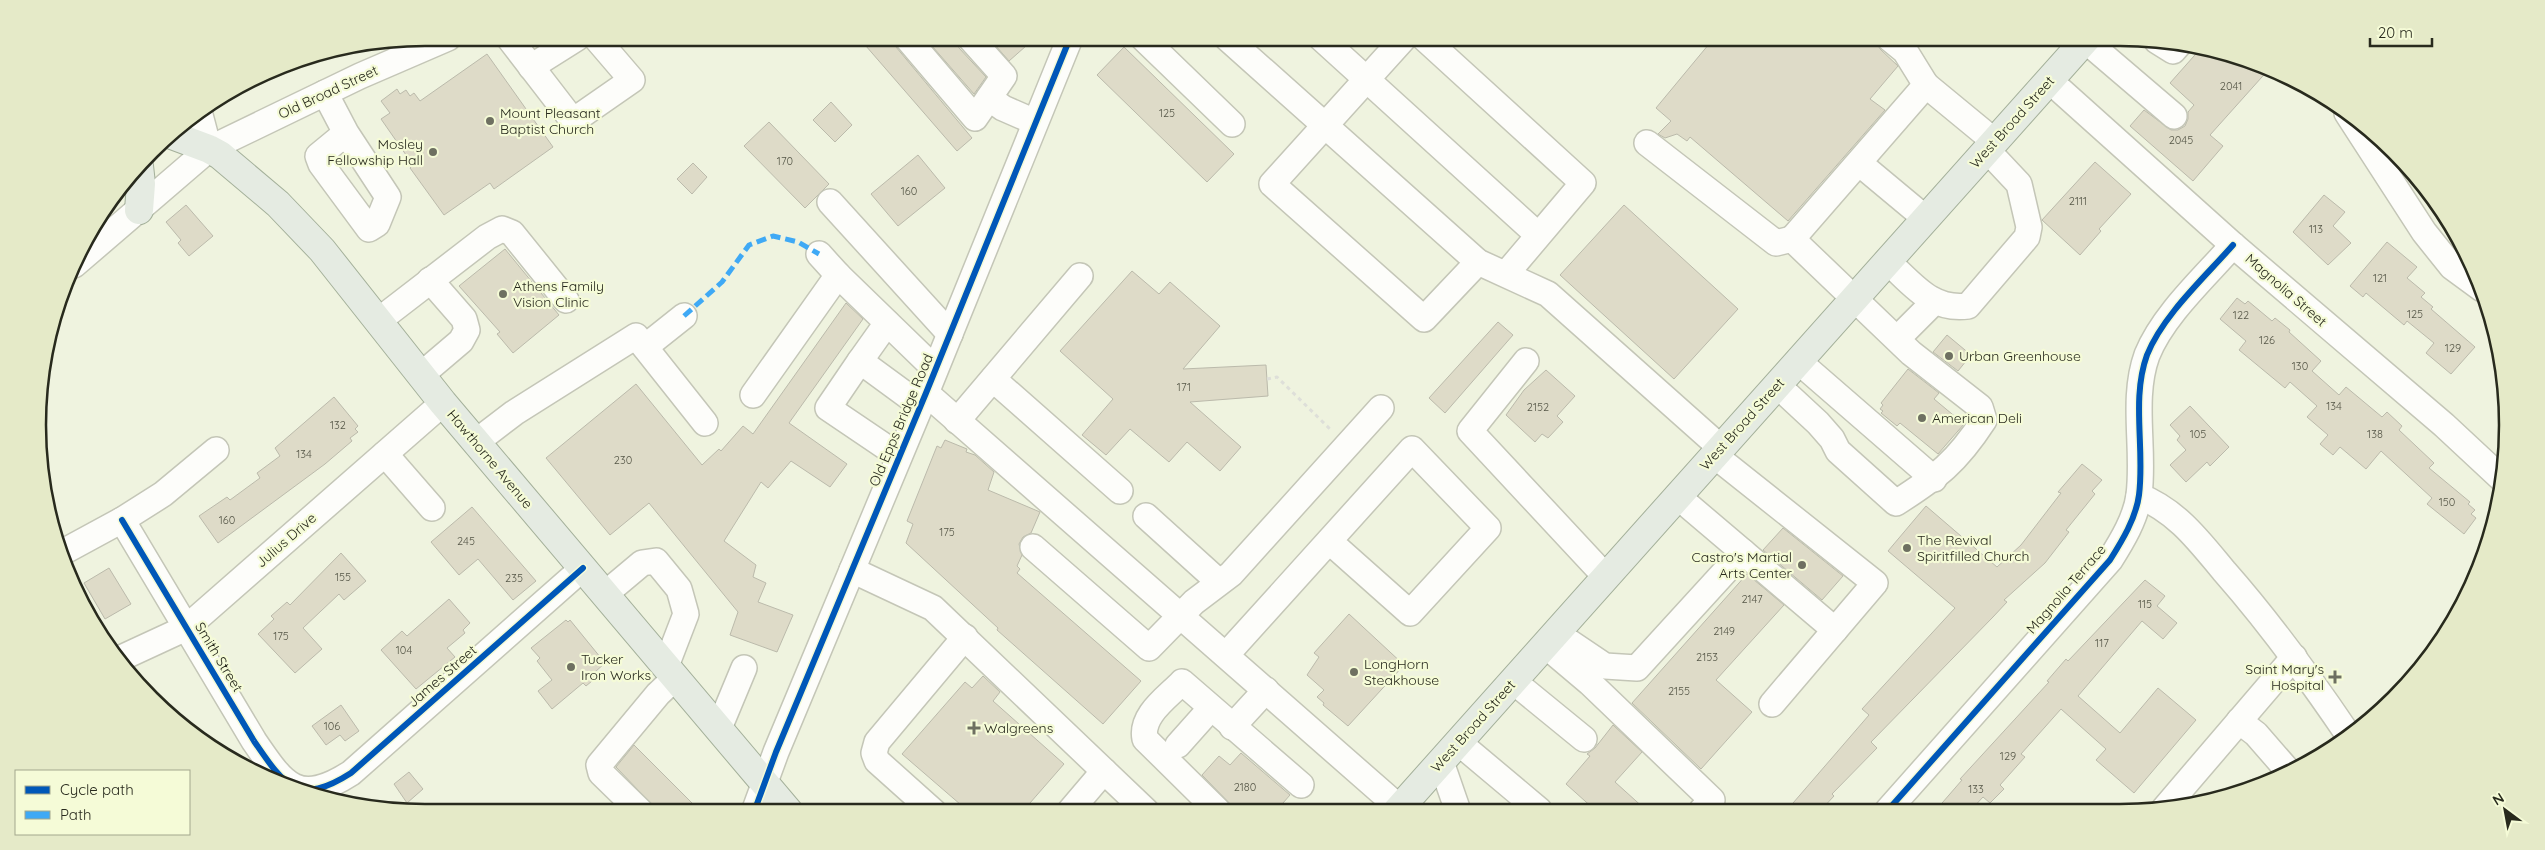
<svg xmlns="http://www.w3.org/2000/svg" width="2545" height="850" font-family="Quicksand,sans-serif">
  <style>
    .building { fill: #dedbc8; stroke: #bbbaab }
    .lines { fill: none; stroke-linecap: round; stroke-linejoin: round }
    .minor-casing { stroke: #c4c6b7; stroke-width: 28 }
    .major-casing { stroke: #a4b09a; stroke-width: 30 }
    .path { stroke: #dedfd9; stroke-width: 3; stroke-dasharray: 4 4; stroke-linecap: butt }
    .minor { stroke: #fdfdfa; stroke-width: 25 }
    .major { stroke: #e5ebe2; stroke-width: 28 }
    .quiet { stroke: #3fa9f5; stroke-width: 5; stroke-dasharray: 10 5; stroke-linecap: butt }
    .cycleway-casing { stroke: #f5fbd7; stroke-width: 9 }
    .cycleway { stroke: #0057b8; stroke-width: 6 }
    .poi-dot { fill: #6e7061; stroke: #f5fbd7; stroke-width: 2 }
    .labels { text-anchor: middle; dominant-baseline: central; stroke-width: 4.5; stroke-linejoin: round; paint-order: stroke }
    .number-label { font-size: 11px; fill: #565748 }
    .street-label { font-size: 14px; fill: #282a1d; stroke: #f5fbd7 }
    .poi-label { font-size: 14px; fill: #282a1d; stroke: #f5fbd7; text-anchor: start }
    .rim { fill: none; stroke: #282a1d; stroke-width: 2.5 }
  </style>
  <rect width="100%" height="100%" fill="#eff3df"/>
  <g class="building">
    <polygon points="859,38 893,38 896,47 972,138 957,151"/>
    <polygon points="925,38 956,38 959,48 986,77 974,94"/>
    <polygon points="989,38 1018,38 1026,46 1009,61"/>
    <polygon points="1714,38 1875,38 1880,49 1898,66 1870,99 1885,110 1788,221 1690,137 1687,141 1677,134 1665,138 1658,134 1671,121 1656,108"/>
    <polygon points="1124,47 1234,154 1207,182 1097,75"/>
    <polygon points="2202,47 2270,68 2210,135 2223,146 2193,181 2130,126 2144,110 2171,130 2178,130 2185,126 2188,119 2188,112 2194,105 2170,83"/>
    <polygon points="487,54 553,147 494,189 490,183 444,215 410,168 413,165 381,119 390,113 381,101 397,89 400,94 406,90 410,96 414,93 420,101"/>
    <polygon points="831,102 852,125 835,142 813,120"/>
    <polygon points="769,122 829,184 805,208 744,146"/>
    <polygon points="918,155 945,188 898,226 871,194"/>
    <polygon points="2095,162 2131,194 2099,229 2101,231 2080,255 2042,220"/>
    <polygon points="693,163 707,177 692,194 677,179"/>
    <polygon points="2324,195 2345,212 2333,226 2351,243 2328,265 2293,232"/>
    <polygon points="186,205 213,236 189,256 178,243 181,240 166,222"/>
    <polygon points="1624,205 1738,309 1674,379 1560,275"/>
    <polygon points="2387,242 2417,267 2407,278 2425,293 2421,297 2433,307 2431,309 2475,347 2451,374 2426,353 2434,343 2407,321 2404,325 2366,293 2363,297 2350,286"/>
    <polygon points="505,249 559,315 513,353 497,334 500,332 459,286"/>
    <polygon points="1132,271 1159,294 1170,282 1220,326 1183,369 1266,365 1268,396 1190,402 1241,447 1220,471 1187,442 1169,462 1130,429 1106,455 1082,435 1113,399 1060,351"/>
    <polygon points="2237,298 2245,304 2248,301 2272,321 2275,318 2290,330 2289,332 2321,361 2312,371 2339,395 2346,387 2382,417 2387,412 2402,426 2399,430 2434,463 2429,468 2470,502 2468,504 2475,510 2471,514 2476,518 2464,534 2427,504 2432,498 2381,451 2366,469 2340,447 2333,455 2320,444 2328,435 2307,417 2317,406 2290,382 2285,388 2239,350 2246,341 2220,319"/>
    <polygon points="846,303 863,319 789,423 847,464 830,487 791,461 768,488 761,482 724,541 756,565 753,577 766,583 758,602 793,615 777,652 730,635 738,612 649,503 610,535 546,458 636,384 702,465 719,449 721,451 743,426 753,434"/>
    <polygon points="1498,322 1513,335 1445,413 1429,398"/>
    <polygon points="1947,335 1971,355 1958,371 1933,352"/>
    <polygon points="1908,369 1939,393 1934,399 1964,424 1938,454 1900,423 1897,426 1881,413 1883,411 1880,409 1883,405 1881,403"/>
    <polygon points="1546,370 1575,396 1557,416 1563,422 1548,438 1542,434 1535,442 1506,415 1524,390"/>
    <polygon points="334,397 358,426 355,429 358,432 350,438 352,441 325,464 218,543 199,516 227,497 230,500 260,478 257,473 280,456 275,448"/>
    <polygon points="2190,406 2229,447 2210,466 2207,462 2186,482 2170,465 2186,450 2177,440 2180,436 2170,425"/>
    <polygon points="945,440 967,449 966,452 975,455 994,472 988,490 1040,512 1031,533 1023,537 1019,544 1022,555 1017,566 1020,569 1017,573 1141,681 1103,724 997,630 998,628 906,543 913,524 907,521 937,446 941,448"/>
    <polygon points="2082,464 2102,480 2092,491 2095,494 2066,530 2069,532 2045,563 2004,600 2007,602 1993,617 1871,742 1877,748 1832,794 1834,796 1821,810 1787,810 1869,715 1862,709 1955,608 1888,551 1926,506 1997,567 2021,545 2061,493 2058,492"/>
    <polygon points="472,507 536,581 513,600 478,559 459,575 431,542"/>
    <polygon points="1783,528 1843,576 1822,600 1763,550"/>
    <polygon points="341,553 366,581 344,600 339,594 303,628 322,649 295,673 258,634 274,619 271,616 287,602 290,605"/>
    <polygon points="109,568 131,604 105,619 84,583"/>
    <polygon points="1747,574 1784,605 1716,680 1752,712 1701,769 1632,703"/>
    <polygon points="2145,580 2165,596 2157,606 2177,623 2163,639 2142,621 2078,696 2120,733 2158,688 2196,720 2134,793 2096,760 2106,749 2061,709 2021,754 2025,757 2000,785 2004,789 1990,803 1983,797 1971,810 1936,810 1962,780 1960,779 2049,682 2047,681 2066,659 2068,661"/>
    <polygon points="449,599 470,623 463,630 465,633 447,648 455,657 416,689 381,650 402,631 407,636"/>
    <polygon points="1349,614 1404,665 1348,726 1323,705 1324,703 1317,697 1324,690 1307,675 1319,657 1314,653"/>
    <polygon points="566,620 568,622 570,620 605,663 595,672 598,676 586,686 583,683 552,709 538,691 552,680 537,661 540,658 531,648"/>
    <polygon points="983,676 1000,692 993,701 1064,764 1023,811 968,811 902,754 965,682 972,688"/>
    <polygon points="341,705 359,731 345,741 340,735 326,745 312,726"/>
    <polygon points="1613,725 1642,752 1615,782 1646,810 1595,810 1566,784 1590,756 1587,754 1595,748"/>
    <polygon points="634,745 701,812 659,812 616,767"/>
    <polygon points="1241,753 1290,795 1276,811 1237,811 1202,775 1219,756 1230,765"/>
    <polygon points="409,772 423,789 407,803 394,784"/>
  </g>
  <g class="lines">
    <defs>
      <g id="minor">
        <polyline points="509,38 573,121 632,80 596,38"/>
        <polyline points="907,38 975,118 1004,76 970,38"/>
        <polyline points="1143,38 1232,124"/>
        <polyline points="1227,38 1478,262 1548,294 1721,448"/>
        <polyline points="1321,38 1538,235"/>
        <polyline points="1404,38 1272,184 1424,319 1478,262"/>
        <polyline points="1424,38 1583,183 1506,274"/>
        <polyline points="1889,38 1905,51 1926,85"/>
        <polyline points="2085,40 2174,116"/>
        <polyline points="2157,41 2173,51 2180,43"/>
        <polyline points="531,67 577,38"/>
        <polyline points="2049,80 2233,245 2444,425 2502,479"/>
        <polyline points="325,93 346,133 388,197 377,224 369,229 321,164 318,156 346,133"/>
        <polyline points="989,98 1003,108 1035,122"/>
        <polyline points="2347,113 2424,232 2452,267 2482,289"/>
        <polyline points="200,115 209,149"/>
        <path d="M1647,143L1776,243L1792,239L1911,353L1980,407L1984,420C1956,463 1938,476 1896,503L1838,451L1832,439L1818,423L1777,385"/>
        <polyline points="1859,163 1925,218"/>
        <polyline points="830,202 950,334"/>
        <polyline points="1792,239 1926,85 1994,141"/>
        <polyline points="819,254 838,275"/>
        <path d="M1887,261C1913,284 1931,311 1968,306L2027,237L2029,227L2019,184L1987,150"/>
        <polyline points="74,265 209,149 360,76 448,38"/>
        <polyline points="378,321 487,237 502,229 512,233 566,300"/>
        <polyline points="1898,338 1934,302"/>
        <polyline points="645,347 684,316"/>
        <polyline points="860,361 887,323"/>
        <polyline points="1526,361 1470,431 1606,577"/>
        <polyline points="1798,361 1934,479"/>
        <polyline points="421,375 461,341 467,330 464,319 430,280"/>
        <polyline points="993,379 1120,491"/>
        <polyline points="926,393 1403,811"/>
        <polyline points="753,395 838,275 935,369"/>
        <polyline points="957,421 1080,276"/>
        <polyline points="476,442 514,413 636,336 705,423"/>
        <polyline points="385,454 432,508"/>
        <polyline points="1714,455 1875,583 1772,704"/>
        <polyline points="899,456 828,408 860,361 920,405"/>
        <polyline points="1677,496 1835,630"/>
        <path d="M2139,496C2177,511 2199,541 2224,571C2269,622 2309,677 2347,733"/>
        <polyline points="1146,516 1219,582"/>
        <path d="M122,520L254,741C284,785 298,807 351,773L583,568"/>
        <polyline points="1033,547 1149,648 1194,602 1231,574 1381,408"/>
        <polyline points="63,552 122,520 163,494 216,450"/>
        <polyline points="852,570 933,608 1146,811"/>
        <polyline points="605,594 642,563 656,561 679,589 686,614 666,666"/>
        <polyline points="1556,633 1605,666 1637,668 1743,552"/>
        <polyline points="1545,645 1590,683 1712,800 1702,810"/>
        <polyline points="1226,655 1412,449 1488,528 1410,613 1329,541"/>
        <polyline points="119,659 186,628 443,403"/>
        <polyline points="1513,681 1584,739"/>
        <polyline points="2239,721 2256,734 2290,773"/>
        <polyline points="1232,727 1266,690"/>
        <polyline points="719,728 744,668"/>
        <polyline points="1458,742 1539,810"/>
        <polyline points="1178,745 1211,708"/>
        <polyline points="1441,762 1458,811"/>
        <polyline points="2164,809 2294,657"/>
        <path d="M1888,810L2110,560C2122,541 2136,518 2139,495C2145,449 2131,399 2147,355C2163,315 2205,277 2233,245"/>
        <polyline points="1070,811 1104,771"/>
        <path d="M1218,811L1145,739C1140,715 1168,697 1182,682L1301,785"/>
        <polyline points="641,812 601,773 599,765 658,694 676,677"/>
        <polyline points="754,812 776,752 926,393 1070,38"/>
        <polyline points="934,812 877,761 874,753 877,742 965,637"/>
      </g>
      <g id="major">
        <polyline points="169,134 209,149 220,155 278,204 322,250 443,403 789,812"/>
        <polyline points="139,210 141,184 139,166"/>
        <polyline points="1397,811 2087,38"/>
      </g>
    </defs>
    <use href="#minor" class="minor-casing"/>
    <use href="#major" class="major-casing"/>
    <polyline class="path" points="1267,379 1277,377 1332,431"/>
    <use href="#minor" class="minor"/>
    <use href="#major" class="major"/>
    <polyline class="quiet" points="684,316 722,282 749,245 773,236 798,242 819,254"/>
    <defs>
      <g id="cycleway">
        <path d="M122,520L254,741C284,785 298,807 351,773L583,568"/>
        <path d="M1888,810L2110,560C2122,541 2136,518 2139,495C2145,449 2131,399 2147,355C2163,315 2205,277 2233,245"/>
        <polyline points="754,812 776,752 926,393 1070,38"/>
      </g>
    </defs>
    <use href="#cycleway" class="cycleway-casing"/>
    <use href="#cycleway" class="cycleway"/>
  </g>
  <g class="poi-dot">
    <circle cx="490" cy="121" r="5"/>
    <circle cx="433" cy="152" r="5"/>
    <circle cx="503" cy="294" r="5"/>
    <circle cx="1949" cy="356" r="5"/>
    <circle cx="1922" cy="418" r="5"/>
    <circle cx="1907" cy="548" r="5"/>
    <circle cx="1802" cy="565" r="5"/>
    <circle cx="571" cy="667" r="5"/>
    <circle cx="1354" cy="672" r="5"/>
    <path d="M2332.5 669.5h5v5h5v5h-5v5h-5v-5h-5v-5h5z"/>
    <path d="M971.5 720.5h5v5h5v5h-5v5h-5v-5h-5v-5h5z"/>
  </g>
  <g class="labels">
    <g class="number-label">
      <text x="2231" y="86">2041</text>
      <text x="1167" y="113">125</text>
      <text x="2181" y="140">2045</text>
      <text x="785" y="161">170</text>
      <text x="909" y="191">160</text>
      <text x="2078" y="201">2111</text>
      <text x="2316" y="229">113</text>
      <text x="2380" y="278">121</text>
      <text x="2415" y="314">125</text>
      <text x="2241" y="315">122</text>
      <text x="2267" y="340">126</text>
      <text x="2453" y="348">129</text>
      <text x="2300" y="366">130</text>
      <text x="1184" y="387">171</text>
      <text x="2334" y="406">134</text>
      <text x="1538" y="407">2152</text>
      <text x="338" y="425">132</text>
      <text x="2198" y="434">105</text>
      <text x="2375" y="434">138</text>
      <text x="304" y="454">134</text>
      <text x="623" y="460">230</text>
      <text x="2447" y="502">150</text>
      <text x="227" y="520">160</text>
      <text x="947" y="532">175</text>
      <text x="466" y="541">245</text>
      <text x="343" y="577">155</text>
      <text x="514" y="578">235</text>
      <text x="1752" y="599">2147</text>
      <text x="2145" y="604">115</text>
      <text x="1724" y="631">2149</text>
      <text x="281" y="636">175</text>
      <text x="2102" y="643">117</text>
      <text x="404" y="650">104</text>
      <text x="1707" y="657">2153</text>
      <text x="1679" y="691">2155</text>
      <text x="332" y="726">106</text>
      <text x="2008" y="756">129</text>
      <text x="1245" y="787">2180</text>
      <text x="1976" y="789">133</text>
    </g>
    <g class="street-label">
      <text transform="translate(328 92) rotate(-25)">Old Broad Street</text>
      <text transform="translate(2012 122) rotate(-48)">West Broad Street</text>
      <text transform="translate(2286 290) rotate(41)">Magnolia Street</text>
      <text transform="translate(901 420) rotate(-67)">Old Epps Bridge Road</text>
      <text transform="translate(1742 424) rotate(-48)">West Broad Street</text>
      <text transform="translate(490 459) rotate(50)">Hawthorne Avenue</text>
      <text transform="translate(286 540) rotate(-41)">Julius Drive</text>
      <text transform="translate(2066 589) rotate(-49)">Magnolia Terrace</text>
      <text transform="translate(219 657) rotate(59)">Smith Street</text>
      <text transform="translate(442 676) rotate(-41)">James Street</text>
      <text transform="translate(1473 726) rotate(-48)">West Broad Street</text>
    </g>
    <g class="poi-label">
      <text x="500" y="113">Mount Pleasant<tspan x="500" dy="16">Baptist Church</tspan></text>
      <text x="423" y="144" text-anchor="end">Mosley<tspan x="423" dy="16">Fellowship Hall</tspan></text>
      <text x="513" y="286">Athens Family<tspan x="513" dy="16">Vision Clinic</tspan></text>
      <text x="1959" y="356">Urban Greenhouse</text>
      <text x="1932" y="418">American Deli</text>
      <text x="1917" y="540">The Revival<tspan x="1917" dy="16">Spiritfilled Church</tspan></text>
      <text x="1792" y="557" text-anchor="end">Castro's Martial<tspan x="1792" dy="16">Arts Center</tspan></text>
      <text x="581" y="659">Tucker<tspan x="581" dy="16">Iron Works</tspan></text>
      <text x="1364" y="664">LongHorn<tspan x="1364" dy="16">Steakhouse</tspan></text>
      <text x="2324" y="669" text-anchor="end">Saint Mary's<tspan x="2324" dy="16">Hospital</tspan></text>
      <text x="984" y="728">Walgreens</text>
    </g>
  </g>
  <path d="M0 0H2545V850H0ZM425 46H2120A379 379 0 0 1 2499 425V425A379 379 0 0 1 2120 804H425A379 379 0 0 1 46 425V425A379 379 0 0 1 425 46Z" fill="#e5eac8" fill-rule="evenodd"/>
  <path class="rim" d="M425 46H2120A379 379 0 0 1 2499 425V425A379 379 0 0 1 2120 804H425A379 379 0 0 1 46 425V425A379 379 0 0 1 425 46Z"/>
  <rect x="15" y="770" width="175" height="65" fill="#f5fbd7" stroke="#a3a78d"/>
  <rect x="25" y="786" width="25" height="8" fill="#0057b8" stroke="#a3a78d"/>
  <text x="60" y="795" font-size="15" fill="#282a1d">Cycle path</text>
  <rect x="25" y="811" width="25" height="8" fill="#3fa9f5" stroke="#a3a78d"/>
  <text x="60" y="820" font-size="15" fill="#282a1d">Path</text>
  <g transform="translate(2505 810) rotate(328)" stroke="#f5fbd7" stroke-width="4" paint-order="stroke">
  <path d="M0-4L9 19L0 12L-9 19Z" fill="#282a1d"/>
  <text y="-8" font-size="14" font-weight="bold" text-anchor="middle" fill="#282a1d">N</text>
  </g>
  <path d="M2370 38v8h62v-8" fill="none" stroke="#282a1d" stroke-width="2.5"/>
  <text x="2378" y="38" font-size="15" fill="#282a1d" stroke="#f5fbd7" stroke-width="4" paint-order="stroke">20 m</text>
</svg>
